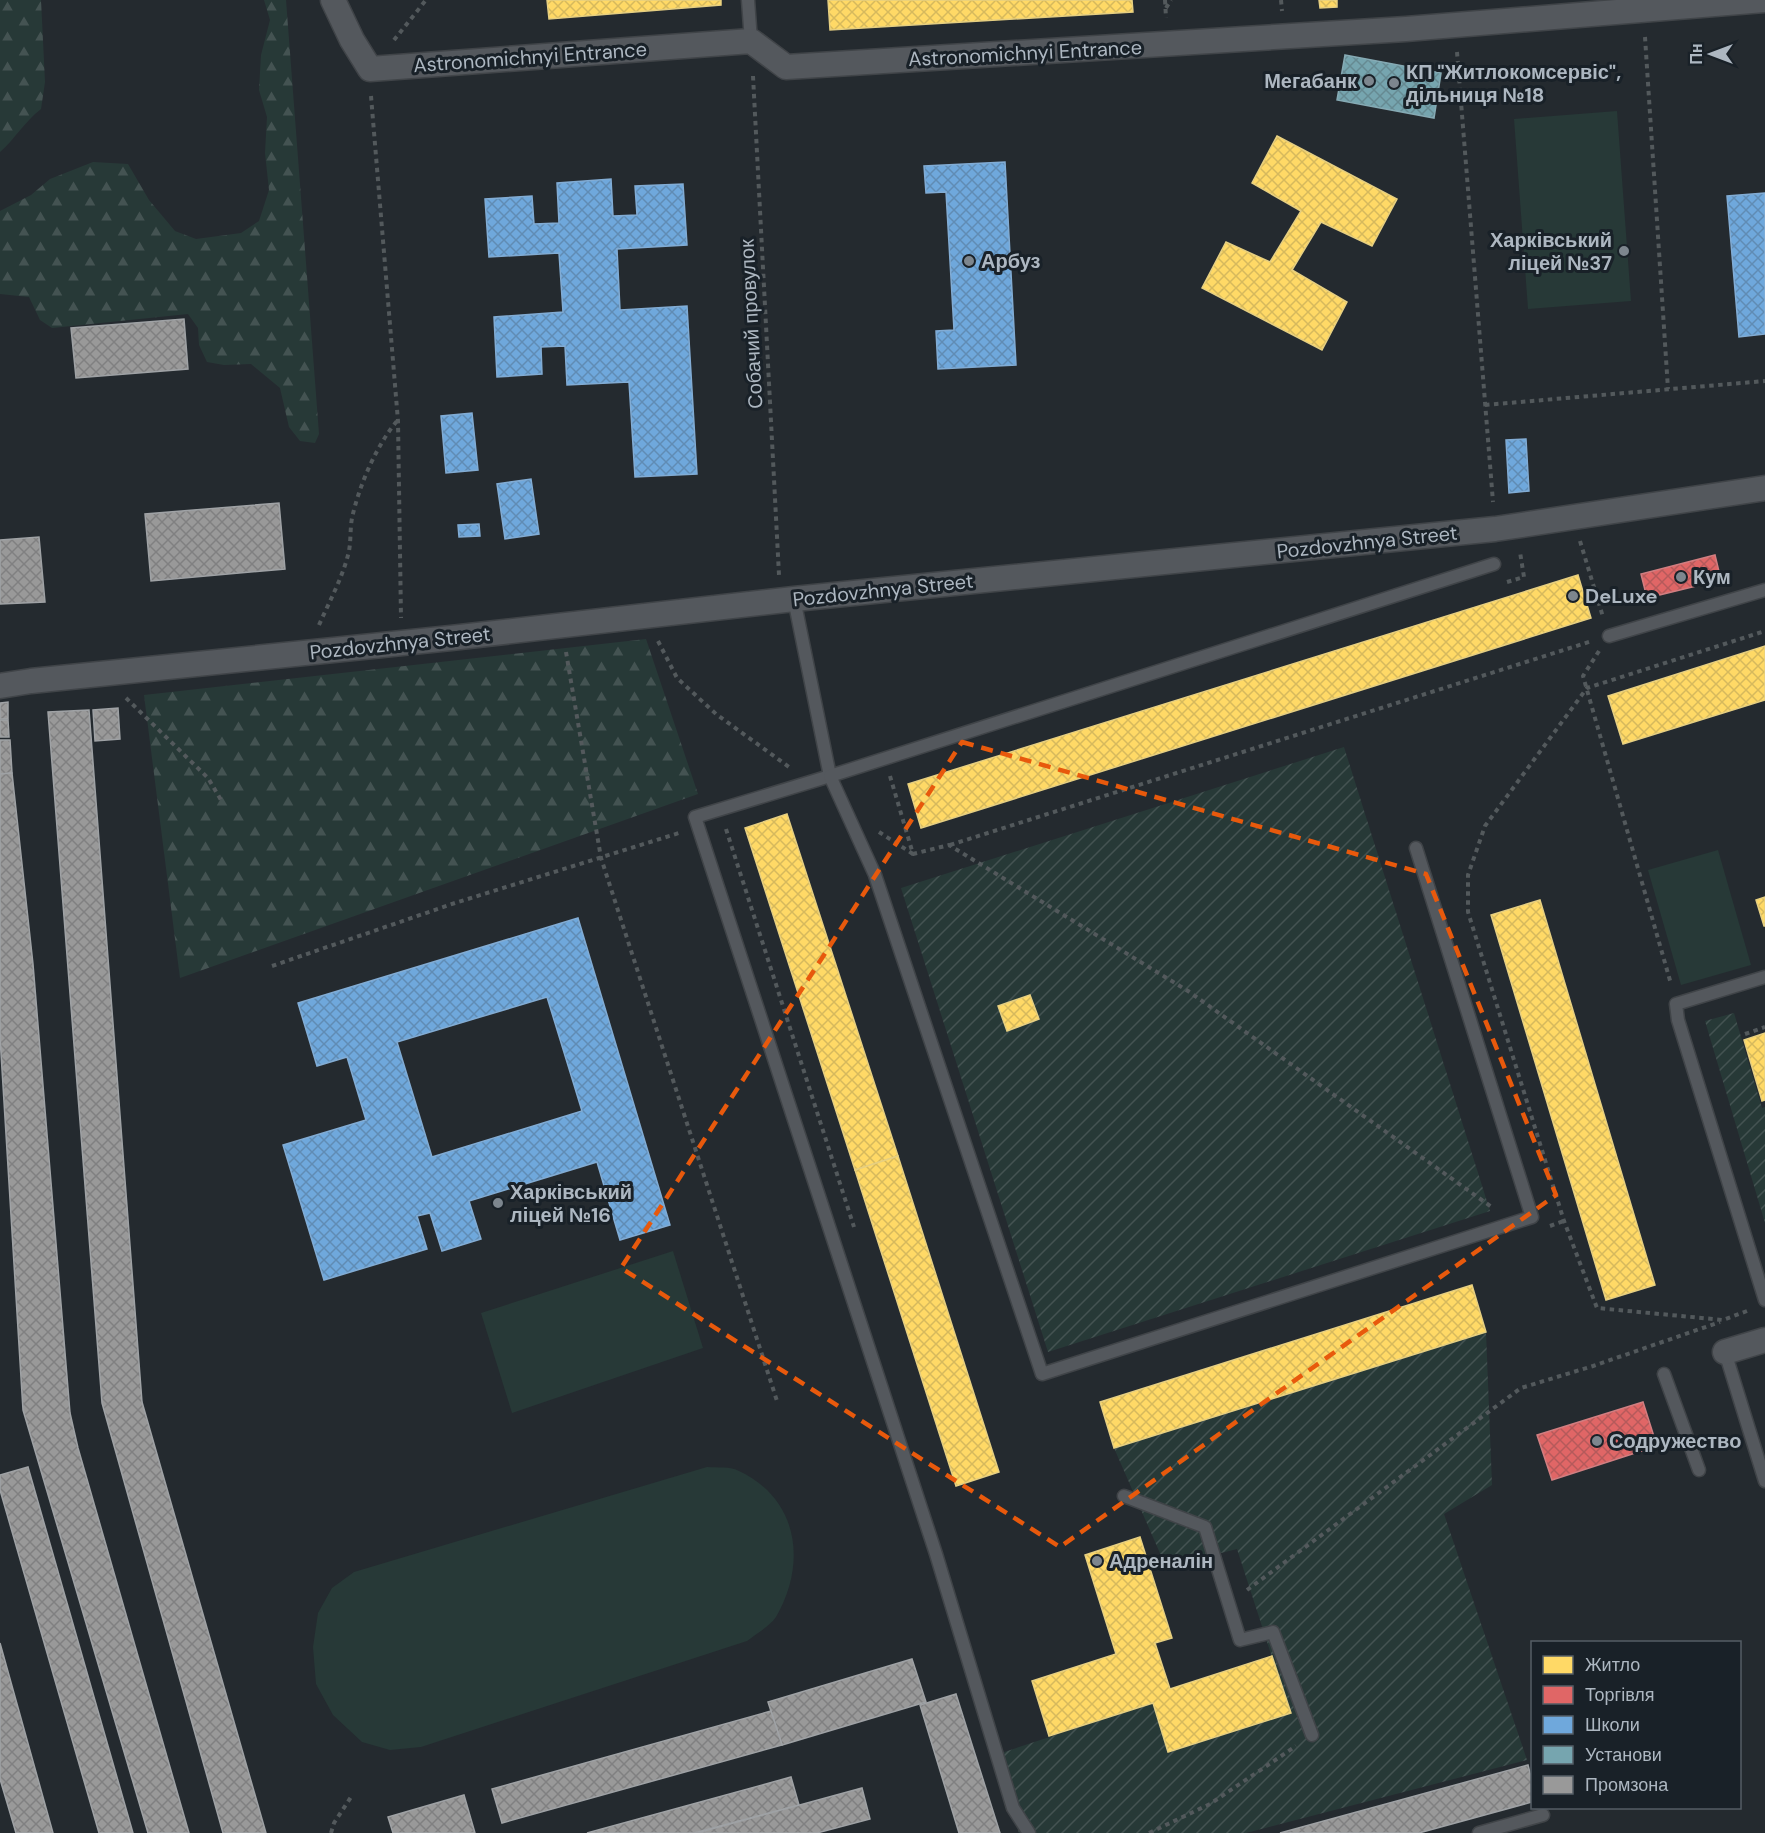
<svg xmlns="http://www.w3.org/2000/svg" width="1765" height="1833" font-family="'DM Sans',sans-serif">
  <style>
    .forest { fill: url(#forest-firs) }
    .garden { fill: url(#garden-furrows) }
    .pitch { fill: #273937 }
    .homes { fill: url(#homes-cross-hatch); stroke: #e6cf81; stroke-width: 1.5 }
    .shops { fill: url(#shops-cross-hatch); stroke: #d17e81; stroke-width: 1.5 }
    .schools { fill: url(#schools-cross-hatch); stroke: #82acd4; stroke-width: 1.5; fill-rule: evenodd }
    .public { fill: url(#public-cross-hatch); stroke: #86aab4; stroke-width: 1.5 }
    .industry { fill: url(#industry-cross-hatch); stroke: #9fa2a5; stroke-width: 1.5 }
    .lines { fill: none; stroke-linecap: round; stroke-linejoin: round }
    .service-casing { stroke: #404448; stroke-width: 15 }
    .minor-casing { stroke: #404448; stroke-width: 27 }
    .path { stroke: #53595c; stroke-width: 4; stroke-dasharray: 4.5 4.5; stroke-linecap: butt }
    .service { stroke: #54585d; stroke-width: 12 }
    .minor { stroke: #54585d; stroke-width: 24 }
    .marked { fill: none; stroke: #e8590c; stroke-width: 4.5; stroke-dasharray: 12 8; stroke-linejoin: round }
    .poi-dot { fill: #7d868e; stroke: #192128; stroke-width: 2 }
    .labels { text-anchor: middle; dominant-baseline: central; stroke-width: 6; stroke-linejoin: round; paint-order: stroke }
    .street-label { font-size: 20px; fill: #adb7c1; stroke: #192128 }
    .poi-label { font-size: 20px; font-weight: bold; fill: #adb7c1; stroke: #192128; text-anchor: start }
  </style>
  <defs>
    <pattern id="forest-firs" width="22" height="20" patternUnits="userSpaceOnUse" patternTransform="scale(1.5)"><rect width="22" height="20" fill="#273937"/><path d="M5 1l3.5 6h-7zM16 11l3.5 6h-7z" fill="#445352"/></pattern>
    <pattern id="garden-furrows" width="10" height="10" patternUnits="userSpaceOnUse" patternTransform="scale(1.5)"><rect width="10" height="10" fill="#273937"/><path d="M-1 1l2-2M0 10L10 0M9 11l2-2" fill="none" stroke="#445352"/></pattern>
    <pattern id="homes-cross-hatch" width="8" height="8" patternUnits="userSpaceOnUse" patternTransform="scale(1.5)"><rect width="8" height="8" fill="#ffd966"/><path d="M0 0l8 8M0 8l8-8" fill="none" stroke="#d6b95d"/></pattern>
    <pattern id="shops-cross-hatch" width="8" height="8" patternUnits="userSpaceOnUse" patternTransform="scale(1.5)"><rect width="8" height="8" fill="#e06666"/><path d="M0 0l8 8M0 8l8-8" fill="none" stroke="#b55a5b"/></pattern>
    <pattern id="schools-cross-hatch" width="8" height="8" patternUnits="userSpaceOnUse" patternTransform="scale(1.5)"><rect width="8" height="8" fill="#6fa8dc"/><path d="M0 0l8 8M0 8l8-8" fill="none" stroke="#608cb4"/></pattern>
    <pattern id="public-cross-hatch" width="8" height="8" patternUnits="userSpaceOnUse" patternTransform="scale(1.5)"><rect width="8" height="8" fill="#76a5af"/><path d="M0 0l8 8M0 8l8-8" fill="none" stroke="#668a92"/></pattern>
    <pattern id="industry-cross-hatch" width="8" height="8" patternUnits="userSpaceOnUse" patternTransform="scale(1.5)"><rect width="8" height="8" fill="#999"/><path d="M0 0l8 8M0 8l8-8" fill="none" stroke="#808081"/></pattern>
  </defs>
  <rect width="100%" height="100%" fill="#242a2f"/>
  <g class="forest">
    <path d="M0,0H41L45,82L41,109C24,122 15,139 0,152Z"/>
    <polygon points="264,0 286,0 319,434 315,443 300,441 289,427 280,388 251,364 224,365 207,362 199,345 198,328 188,314 52,328 40,320 29,297 0,294 0,211 31,195 50,179 93,162 128,164 149,200 175,231 196,239 241,233 259,221 269,190 265,153 267,117 259,90 261,55 270,20"/>
    <polygon points="646,639 698,794 180,978 144,695"/>
  </g>
  <g class="garden">
    <polygon points="1344,747 1490,1211 1048,1352 901,888"/>
    <polygon points="1734,1013 1762,1108 1765,1107 1765,1223 1705,1021"/>
    <polygon points="1486,1332 1492,1485 1444,1514 1527,1760 1246,1833 1019,1833 992,1756 1153,1703 1169,1752 1290,1713 1237,1549 1166,1567 1114,1448"/>
  </g>
  <g class="pitch">
    <polygon points="1617,111 1631,301 1528,309 1514,119"/>
    <polygon points="1718,850 1751,965 1681,985 1648,870"/>
    <polygon points="673,1251 703,1348 512,1413 481,1313"/>
    <path d="M707,1467C717,1468 731,1466 739,1471C799,1499 807,1564 776,1617C770,1626 756,1634 747,1641L421,1747L390,1750L362,1742L333,1715L316,1684L313,1647L318,1613L332,1588L354,1572Z"/>
  </g>
  <g class="homes">
    <polygon points="547,0 721,0 721,5 549,19"/>
    <polygon points="828,0 1132,0 1133,12 830,30"/>
    <polygon points="1319,0 1337,0 1337,7 1320,8"/>
    <polygon points="1277,136 1397,199 1372,246 1321,222 1292,270 1347,302 1322,350 1202,288 1226,242 1270,262 1301,211 1252,183"/>
    <polygon points="1578,575 1591,618 921,828 908,784"/>
    <polygon points="1765,646 1765,700 1623,744 1608,696"/>
    <polygon points="787,814 898,1156 855,1170 745,828"/>
    <polygon points="1765,897 1765,926 1764,926 1756,900"/>
    <polygon points="1540,900 1655,1285 1606,1300 1491,915"/>
    <polygon points="1030,995 1039,1019 1007,1031 998,1006"/>
    <polygon points="1765,1033 1765,1100 1762,1101 1744,1040"/>
    <polygon points="898,1156 999,1472 956,1486 855,1170"/>
    <polygon points="1472,1285 1486,1332 1114,1448 1100,1402"/>
    <polygon points="1140,1537 1172,1638 1155,1643 1170,1689 1272,1656 1291,1713 1168,1752 1153,1703 1049,1736 1032,1681 1116,1654 1085,1555"/>
  </g>
  <g class="shops">
    <polygon points="1715,555 1721,580 1647,598 1641,574"/>
    <polygon points="1643,1402 1657,1446 1552,1480 1537,1435"/>
  </g>
  <g class="schools">
    <polygon points="1005,162 1016,365 938,369 936,331 954,330 946,192 926,193 924,166"/>
    <polygon points="611,179 613,216 637,215 635,186 683,184 687,245 617,249 620,310 687,306 697,474 635,477 629,382 567,385 565,346 541,347 542,374 497,377 494,317 563,312 559,253 489,257 485,199 532,196 534,224 559,223 557,183"/>
    <polygon points="1765,193 1765,334 1739,337 1727,196"/>
    <polygon points="472,413 478,470 446,473 441,416"/>
    <polygon points="1526,439 1529,491 1509,493 1506,440"/>
    <polygon points="531,479 539,534 505,539 497,484"/>
    <polygon points="479,524 480,536 459,537 458,525"/>
    <path d="M578,918L670,1225L620,1240L597,1162L469,1201L481,1239L442,1251L430,1213L417,1216L427,1249L324,1280L283,1145L366,1120L347,1057L317,1066L298,1003ZM547,997L582,1111L432,1157L397,1042Z"/>
  </g>
  <polygon class="public" points="1345,55 1441,73 1434,118 1337,100"/>
  <g class="industry">
    <polygon points="184,319 188,369 76,378 71,328"/>
    <polygon points="279,503 285,569 151,581 145,514"/>
    <polygon points="39,537 45,602 0,604 0,540"/>
    <polygon points="8,702 8,719 0,719 0,703"/>
    <polygon points="118,708 120,739 95,741 93,710"/>
    <polygon points="89,710 142,1402 266,1833 223,1833 102,1403 48,712"/>
    <polygon points="0,720 8,720 9,737 0,737"/>
    <polygon points="0,740 10,740 12,773 0,774"/>
    <polygon points="12,773 33,964 70,1413 78,1448 189,1833 148,1833 23,1410 0,1037 0,774"/>
    <polygon points="28,1467 133,1833 99,1833 0,1490 0,1475"/>
    <polygon points="0,1643 53,1833 16,1833 0,1779"/>
    <polygon points="912,1659 926,1702 782,1745 768,1702"/>
    <polygon points="956,1694 1000,1833 959,1833 920,1705"/>
    <polygon points="771,1711 782,1745 502,1823 492,1789"/>
    <polygon points="1528,1765 1532,1781 1532,1802 1419,1833 1280,1833"/>
    <polygon points="791,1777 799,1805 694,1833 587,1833"/>
    <polygon points="862,1788 870,1819 817,1833 697,1833"/>
    <polygon points="464,1795 475,1833 393,1833 388,1817"/>
  </g>
  <g class="lines">
    <defs>
      <g id="service">
        <polyline points="748,0 751,41"/>
        <polyline points="794,599 830,776 695,817 936,1554 1013,1808 1029,1833"/>
        <polyline points="1609,636 1765,590"/>
        <polyline points="1416,848 1532,1217 1042,1374 875,875 830,776 1494,564"/>
        <polyline points="1765,977 1676,1004 1678,1020 1765,1300"/>
        <polyline points="1725,1352 1765,1481"/>
        <polyline points="1664,1374 1699,1470"/>
        <polyline points="1124,1496 1205,1527 1240,1640 1273,1632 1312,1735"/>
        <polyline points="1479,1833 1543,1815"/>
      </g>
      <g id="minor">
        <polyline points="333,0 352,40 370,69 751,41 786,67 1406,29 1765,0"/>
        <polyline points="0,686 31,681 451,638 794,599 1495,529 1765,488"/>
        <polyline points="1725,1352 1765,1340"/>
      </g>
    </defs>
    <use href="#service" class="service-casing"/>
    <use href="#minor" class="minor-casing"/>
    <g class="path">
      <polyline points="1165,0 1166,18"/>
      <polyline points="1281,0 1282,11"/>
      <polyline points="1166,8 1171,0"/>
      <polyline points="1645,37 1668,389"/>
      <polyline points="394,40 426,0"/>
      <polyline points="1457,52 1493,502"/>
      <polyline points="753,76 779,575"/>
      <polyline points="371,96 398,421 401,618"/>
      <polyline points="1485,405 1765,381"/>
      <polyline points="1580,541 1603,617"/>
      <polyline points="1507,582 1524,577 1520,552"/>
      <path d="M319,625C330,600 343,577 349,551C351,540 350,529 352,518C359,486 376,446 397,421"/>
      <polyline points="658,641 677,678 716,714 789,767"/>
      <polyline points="1599,651 1583,676 1671,984"/>
      <polyline points="566,652 601,858 778,1404"/>
      <polyline points="126,698 208,778 221,800"/>
      <polyline points="890,776 913,854 949,845 1188,991 1493,1208"/>
      <polyline points="726,829 854,1227"/>
      <polyline points="879,832 913,854"/>
      <polyline points="950,845 1592,641"/>
      <polyline points="272,966 455,903 679,833"/>
      <polyline points="1745,1034 1765,1027"/>
      <polyline points="1550,1226 1564,1221"/>
      <polyline points="1747,1311 1723,1320 1597,1308 1564,1221 1468,912 1468,875 1485,826 1587,688 1765,631"/>
      <polyline points="1247,1590 1521,1388 1593,1366 1720,1322"/>
      <polyline points="331,1833 334,1823 351,1797"/>
      <polyline points="1149,1833 1210,1804 1296,1746"/>
    </g>
    <use href="#service" class="service"/>
    <use href="#minor" class="minor"/>
  </g>
  <path class="marked" d="M962,742L1426,874L1556,1195L1060,1547L621,1268Z"/>
  <g class="poi-dot">
    <circle cx="1369" cy="81" r="6"/>
    <circle cx="1394" cy="83" r="6"/>
    <circle cx="1624" cy="251" r="6"/>
    <circle cx="969" cy="261" r="6"/>
    <circle cx="1681" cy="577" r="6"/>
    <circle cx="1573" cy="596" r="6"/>
    <circle cx="498" cy="1203" r="6"/>
    <circle cx="1597" cy="1441" r="6"/>
    <circle cx="1097" cy="1561" r="6"/>
  </g>
  <g class="labels">
    <g class="street-label">
      <text transform="translate(1025 53) rotate(-3)">Astronomichnyi Entrance</text>
      <text transform="translate(530 57) rotate(-4)">Astronomichnyi Entrance</text>
      <text transform="translate(751 324) rotate(-93)">Собачий провулок</text>
      <text transform="translate(1367 542) rotate(-6)">Pozdovzhnya Street</text>
      <text transform="translate(883 590) rotate(-6)">Pozdovzhnya Street</text>
      <text transform="translate(400 643) rotate(-6)">Pozdovzhnya Street</text>
    </g>
    <g class="poi-label">
      <text x="1406" y="72">КП "Житлокомсервіс",<tspan x="1406" dy="23">дільниця №18</tspan></text>
      <text x="1357" y="81" text-anchor="end">Мегабанк</text>
      <text x="1612" y="240" text-anchor="end">Харківський<tspan x="1612" dy="23">ліцей №37</tspan></text>
      <text x="981" y="261">Арбуз</text>
      <text x="1693" y="577">Кум</text>
      <text x="1585" y="596">DeLuxe</text>
      <text x="510" y="1192">Харківський<tspan x="510" dy="23">ліцей №16</tspan></text>
      <text x="1609" y="1441">Содружество</text>
      <text x="1109" y="1561">Адреналін</text>
    </g>
  </g>
  <rect x="1531" y="1641" width="210" height="168" fill="#192128" stroke="#545d65" stroke-width="1.5"/>
  <rect x="1543" y="1656" width="30" height="18" fill="#ffd966" stroke="#545d65" stroke-width="1.5"/>
  <text x="1585" y="1671" font-size="18" fill="#adb7c1">Житло</text>
  <rect x="1543" y="1686" width="30" height="18" fill="#e06666" stroke="#545d65" stroke-width="1.5"/>
  <text x="1585" y="1701" font-size="18" fill="#adb7c1">Торгівля</text>
  <rect x="1543" y="1716" width="30" height="18" fill="#6fa8dc" stroke="#545d65" stroke-width="1.5"/>
  <text x="1585" y="1731" font-size="18" fill="#adb7c1">Школи</text>
  <rect x="1543" y="1746" width="30" height="18" fill="#76a5af" stroke="#545d65" stroke-width="1.5"/>
  <text x="1585" y="1761" font-size="18" fill="#adb7c1">Установи</text>
  <rect x="1543" y="1776" width="30" height="18" fill="#999999" stroke="#545d65" stroke-width="1.5"/>
  <text x="1585" y="1791" font-size="18" fill="#adb7c1">Промзона</text>
  <g transform="translate(1711 54) rotate(270)" stroke="#192128" stroke-width="4.5" paint-order="stroke">
  <path d="M0-4.5L10 22L0 15L-10 22Z" fill="#adb7c1"/>
  <text y="-9" font-size="16" font-weight="bold" text-anchor="middle" fill="#adb7c1">Пн</text>
  </g>
</svg>
